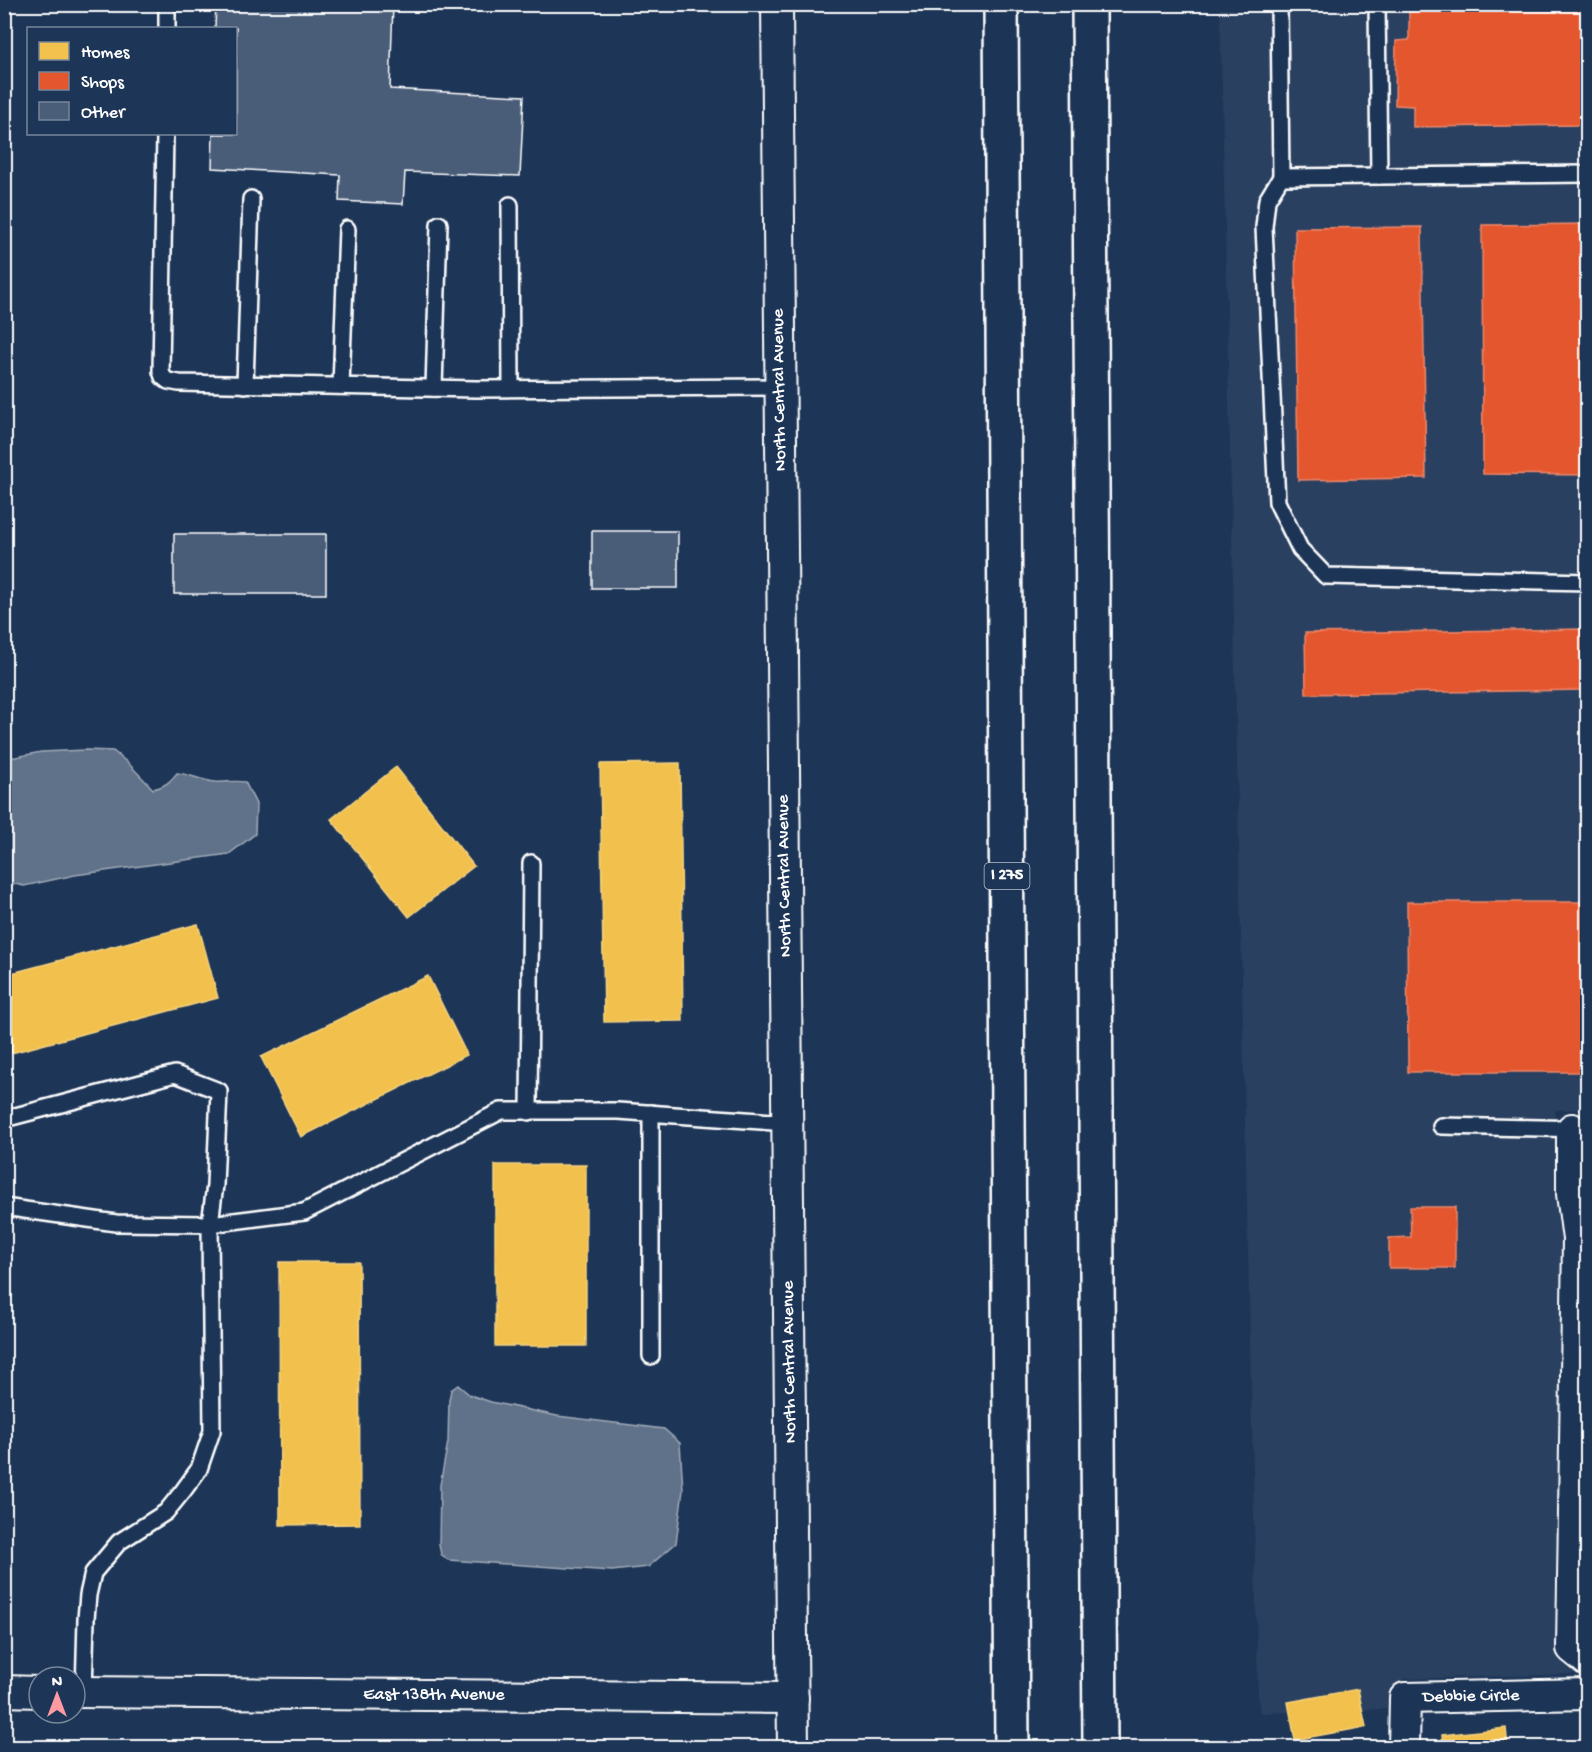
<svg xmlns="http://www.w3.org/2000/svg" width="1592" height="1752" font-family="'Gochi Hand',sans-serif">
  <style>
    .built { fill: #2a4161 }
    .water { fill: #617289; stroke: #a0aab8; stroke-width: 1.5 }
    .homes { fill: #f2c14e; stroke: #f6d483; stroke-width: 1.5 }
    .shops { fill: #e4572e; stroke: #ec896d; stroke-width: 1.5 }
    .building { fill: #4a5d79; stroke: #fff; stroke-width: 1.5 }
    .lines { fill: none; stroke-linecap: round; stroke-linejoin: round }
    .lane-casing { stroke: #fff; stroke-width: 20 }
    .street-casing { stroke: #fff; stroke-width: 34 }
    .highway-casing { stroke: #fff; stroke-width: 38 }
    .lane { stroke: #1d3557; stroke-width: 15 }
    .street { stroke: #1d3557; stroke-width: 30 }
    .highway { stroke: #1d3557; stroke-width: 33 }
    .labels { text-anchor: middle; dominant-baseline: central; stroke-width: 6; stroke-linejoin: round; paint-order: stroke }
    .shield { fill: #1d3557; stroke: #bbc2cd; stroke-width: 1.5 }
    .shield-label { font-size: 16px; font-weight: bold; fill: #fff }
    .street-label { font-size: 18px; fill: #fff; stroke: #1d3557 }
  </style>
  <rect width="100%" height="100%" fill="#1d3557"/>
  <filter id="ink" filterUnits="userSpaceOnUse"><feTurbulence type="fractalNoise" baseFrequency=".0167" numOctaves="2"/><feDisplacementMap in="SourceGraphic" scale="12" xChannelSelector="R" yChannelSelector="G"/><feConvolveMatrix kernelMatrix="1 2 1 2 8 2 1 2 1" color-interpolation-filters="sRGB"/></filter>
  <g filter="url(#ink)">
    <polygon class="built" points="1220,5 1587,5 1588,1109 1555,1110 1555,1194 1561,1241 1555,1647 1562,1663 1575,1674 1404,1679 1388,1698 1387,1709 1260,1713 1258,1695"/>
    <g class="water">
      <path d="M86,750L113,751L128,763L153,789C164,787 170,782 177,773C190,774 202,781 215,782C226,783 233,780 245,782L256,804L255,834L229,854L75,875L24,886L5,882V759L41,752Z"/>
      <polygon points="458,1385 470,1395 491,1402 557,1416 664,1429 680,1443 683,1490 676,1543 648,1567 612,1571 448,1560 441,1554 439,1545 440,1485 448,1442 449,1400 451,1390"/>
    </g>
    <g class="homes">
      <polygon points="680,763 683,1021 604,1022 600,764"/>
      <polygon points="396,767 474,866 409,917 331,819"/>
      <polygon points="198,924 218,998 4,1055 4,975"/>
      <polygon points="428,976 467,1055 301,1137 261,1057"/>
      <rect x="495" y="1165" width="91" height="181"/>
      <polygon points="279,1262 359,1262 360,1524 280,1525"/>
      <polygon points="1358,1689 1366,1727 1295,1740 1288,1702"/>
      <polygon points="1506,1728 1508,1748 1443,1748 1442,1735"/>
    </g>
    <g class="shops">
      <polygon points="1409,4 1588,4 1588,125 1413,127 1413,106 1395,105 1396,41 1409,40"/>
      <polygon points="1588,224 1588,475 1483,474 1482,225"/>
      <polygon points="1422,227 1426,478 1298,480 1295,228"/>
      <polygon points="1587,629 1588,690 1306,694 1305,633"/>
      <polygon points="1407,902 1588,902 1588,1072 1408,1072"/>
      <polygon points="1410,1207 1455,1207 1455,1268 1389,1268 1389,1238 1411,1237"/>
    </g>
    <g class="building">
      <polygon points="216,4 393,4 390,89 524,96 520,176 405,172 403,204 339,201 340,175 212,168 213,134 236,134 236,28 215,28"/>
      <rect x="592" y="531" width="86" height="57"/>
      <rect x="174" y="534" width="152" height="60"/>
    </g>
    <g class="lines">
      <defs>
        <g id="lane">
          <polyline points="1279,4 1281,177 1588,174"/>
          <polyline points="1377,4 1379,176"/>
          <polyline points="167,28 167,4"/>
          <polyline points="165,134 161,371 163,377 168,381 179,383 476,389 780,387"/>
          <polyline points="1281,177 1267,200 1264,227 1277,502 1300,549 1326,576 1588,582"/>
          <polyline points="510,205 511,388"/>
          <polyline points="245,385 251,199"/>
          <polyline points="341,386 347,229"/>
          <polyline points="434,388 439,224"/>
          <polyline points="529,1112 531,863"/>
          <polyline points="651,1113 651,1356"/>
          <polyline points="4,1119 175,1074 219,1091 215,1185 210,1224 116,1223 4,1207"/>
          <polyline points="1441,1126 1588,1129"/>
          <polyline points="84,1692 86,1619 88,1595 93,1573 119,1542 166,1512 183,1491 199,1469 212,1431 210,1224 304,1212 501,1111 618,1111 788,1123"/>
        </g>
        <g id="street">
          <polyline points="777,4 793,1748"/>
          <polyline points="1572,1129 1572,1194 1578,1239 1572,1648 1588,1661"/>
          <polyline points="4,1691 39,1692"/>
          <polyline points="75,1692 793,1698"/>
          <polyline points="1404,1748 1405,1698 1588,1694"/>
        </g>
        <g id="highway">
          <polyline points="1001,4 1012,1748"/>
          <polyline points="1089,4 1100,1748"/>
        </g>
      </defs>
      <use href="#lane" class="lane-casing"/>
      <use href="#street" class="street-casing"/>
      <use href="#highway" class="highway-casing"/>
      <use href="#lane" class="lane"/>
      <use href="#street" class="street"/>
      <use href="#highway" class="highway"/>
    </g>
  </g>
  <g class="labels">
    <rect class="shield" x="984.5" y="863" width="45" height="26" rx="4.5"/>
    <g class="shield-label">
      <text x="1007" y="876">I 275</text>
    </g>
    <g class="street-label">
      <text transform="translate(780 390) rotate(-91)">North Central Avenue</text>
      <text transform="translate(785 876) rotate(-91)">North Central Avenue</text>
      <text transform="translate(790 1362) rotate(-91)">North Central Avenue</text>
      <text x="434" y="1695">East 138th Avenue</text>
      <text transform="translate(1471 1697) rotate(-1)">Debbie Circle</text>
    </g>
  </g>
  <rect width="1592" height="1752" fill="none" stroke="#1d3557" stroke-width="24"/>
  <rect x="12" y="12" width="1568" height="1728" fill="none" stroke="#fff" stroke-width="2" filter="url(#ink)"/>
  <rect x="27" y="27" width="210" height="108" fill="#1d3557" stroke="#77869a" stroke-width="1.5"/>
  <rect x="39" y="42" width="30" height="18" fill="#f2c14e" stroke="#77869a" stroke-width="1.5"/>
  <text x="81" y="57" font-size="18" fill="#ffffff">Homes</text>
  <rect x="39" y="72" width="30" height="18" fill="#e4572e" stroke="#77869a" stroke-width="1.5"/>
  <text x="81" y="87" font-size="18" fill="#ffffff">Shops</text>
  <rect x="39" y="102" width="30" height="18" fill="#4a5d79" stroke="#77869a" stroke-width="1.5"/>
  <text x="81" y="117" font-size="18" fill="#ffffff">Other</text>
  <g transform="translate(57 1695)"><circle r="28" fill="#1d3557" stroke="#77869a" stroke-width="1.5"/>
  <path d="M0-4.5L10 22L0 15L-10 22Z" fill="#ff9aa2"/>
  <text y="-9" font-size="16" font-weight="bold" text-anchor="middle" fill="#ffffff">N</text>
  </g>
</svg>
